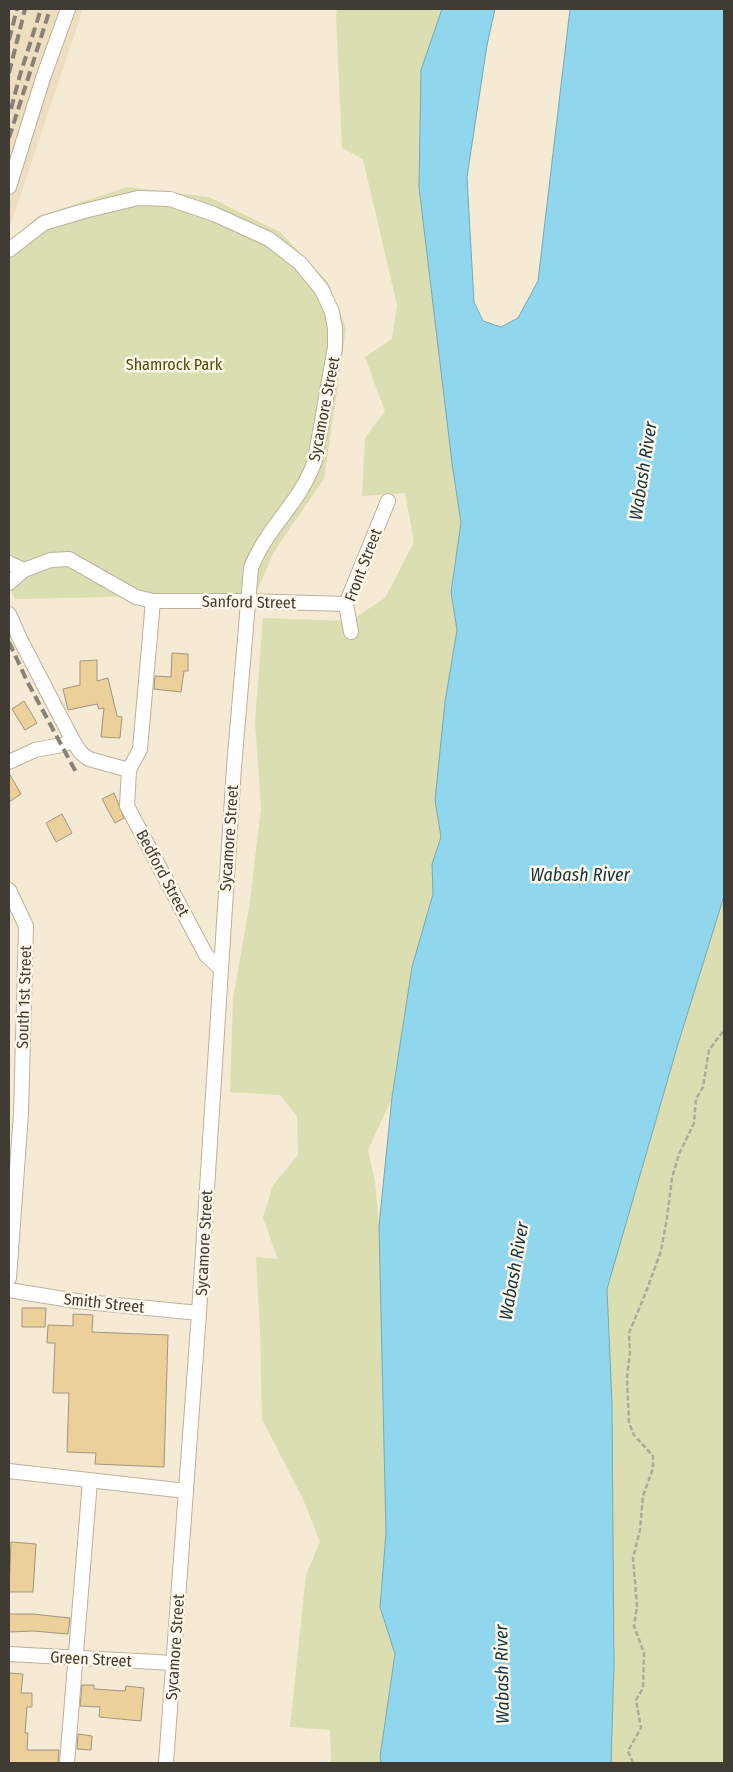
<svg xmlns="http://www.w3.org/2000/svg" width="733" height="1772" font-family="'Fira Sans Condensed',sans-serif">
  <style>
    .built { fill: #eddec1 }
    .green { fill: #dadeb0 }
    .water { fill: #90d6ec; stroke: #78a8b4 }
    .building { fill: #ecd09a; stroke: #a09581 }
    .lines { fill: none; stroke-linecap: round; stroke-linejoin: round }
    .minor-casing { stroke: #bcb19d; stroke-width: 16 }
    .path { stroke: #b1a998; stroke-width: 2.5; stroke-dasharray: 5 2.5; stroke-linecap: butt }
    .minor { stroke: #fff; stroke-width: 14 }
    .rail { stroke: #898274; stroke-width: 4; stroke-dasharray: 10 5; stroke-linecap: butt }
    .labels { text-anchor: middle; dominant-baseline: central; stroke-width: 5; stroke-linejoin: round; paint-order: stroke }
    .park-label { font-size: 16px; fill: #4e500e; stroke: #fef7ea }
    .street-label { font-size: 16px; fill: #403c33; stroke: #fef7ea }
    .water-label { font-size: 18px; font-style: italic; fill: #12343e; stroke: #fef7ea }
  </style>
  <rect width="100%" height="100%" fill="#f5ead4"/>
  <polygon class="built" points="9,9 83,9 9,230"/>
  <g class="green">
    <polygon points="337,9 442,9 421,70 419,187 461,523 451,589 457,630 435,800 441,837 432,864 433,894 412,967 392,1098 368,1150 375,1181 379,1226 386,1533 380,1607 395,1654 380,1757 381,1763 331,1763 330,1730 290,1727 306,1575 320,1542 303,1499 262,1419 260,1329 256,1257 278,1259 263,1218 273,1185 298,1155 297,1116 280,1095 230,1092 233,999 250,902 261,808 255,721 263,618 350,621 385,598 414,542 405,493 362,496 365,438 385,411 365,357 392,339 397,305 363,159 342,148 336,16"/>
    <polygon points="127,187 209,197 280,232 328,282 346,328 324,479 273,553 256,594 15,599 9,586 9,243 37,217"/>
    <polygon points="724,896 724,1763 611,1763 614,1665 607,1289 678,1044"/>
  </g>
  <polygon class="water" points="442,9 495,9 487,45 467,177 474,302 483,321 501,327 518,318 538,281 570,9 724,9 724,896 678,1044 607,1289 612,1403 614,1665 611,1763 381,1763 380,1757 395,1654 380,1607 386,1533 379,1226 392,1097 412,967 433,894 432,864 441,837 435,800 445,702 457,630 451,592 461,523 452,463 419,187 421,70"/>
  <g class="building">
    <polygon points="172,653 188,654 188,671 184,671 181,692 154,689 155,676 171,677"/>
    <polygon points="97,660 97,681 108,678 117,716 122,717 120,738 101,737 104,708 99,709 97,704 68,710 63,689 80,685 80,661"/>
    <polygon points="24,701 37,723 25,730 12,709"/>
    <polygon points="9,773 21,794 9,802"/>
    <polygon points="114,793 124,818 115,823 102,799"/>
    <polygon points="62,814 72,833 56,842 46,823"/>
    <polygon points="22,1308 46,1308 45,1327 22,1327"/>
    <polygon points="73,1314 93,1315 92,1332 168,1335 164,1467 95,1464 96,1453 67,1452 69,1393 53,1393 55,1343 47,1343 48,1325 73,1326"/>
    <polygon points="11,1542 36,1544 33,1592 9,1592"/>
    <polygon points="9,1614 33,1614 70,1618 68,1634 33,1631 9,1632"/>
    <polygon points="9,1673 23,1674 21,1693 32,1693 32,1707 27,1707 25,1733 28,1733 27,1750 59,1750 58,1763 9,1763"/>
    <polygon points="82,1685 94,1685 94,1689 125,1691 126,1686 144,1688 141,1721 99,1717 100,1707 80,1706"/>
    <polygon points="78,1734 92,1736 91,1750 77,1749"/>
  </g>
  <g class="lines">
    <defs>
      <g id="minor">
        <polyline points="9,187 43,78 68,9"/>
        <path d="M9,250L44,223L84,211L138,198L170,199L214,214L269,239L300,263L322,290L332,312L335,329V347L315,460C302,501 266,528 251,568L234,767L199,1313L166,1763"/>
        <polyline points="9,563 24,570"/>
        <polyline points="9,583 24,570 51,560 69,559 136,597 153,601 248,601 346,604"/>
        <polyline points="153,601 140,749 129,770 127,806 206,955 220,968"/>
        <polyline points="9,614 20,639 73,741"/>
        <polyline points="351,632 346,604 388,501"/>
        <polyline points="9,762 35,750 62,745 73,741 81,753 89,759 129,770"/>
        <polyline points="9,890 26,926 21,1114 9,1278"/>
        <polyline points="9,1290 76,1301 199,1313"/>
        <polyline points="9,1471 186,1491"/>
        <polyline points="9,1654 174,1663"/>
        <polyline points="67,1763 90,1481"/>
      </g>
    </defs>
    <use href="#minor" class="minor-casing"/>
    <polyline class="path" points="633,1763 628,1751 641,1728 636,1700 643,1688 644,1653 634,1626 637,1606 633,1558 640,1530 643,1496 653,1468 653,1456 634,1435 629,1423 627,1377 630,1353 629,1333 646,1292 661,1251 667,1218 672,1178 679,1154 694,1123 696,1099 703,1087 709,1050 724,1030"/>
    <use href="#minor" class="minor"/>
    <g class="rail">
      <polyline points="9,40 17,9"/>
      <polyline points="9,73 25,9"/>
      <polyline points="11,109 20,75 41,9"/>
      <polyline points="9,138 50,9"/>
      <polyline points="9,642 28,683 77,774"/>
    </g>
  </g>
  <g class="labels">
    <g class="park-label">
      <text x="174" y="364">Shamrock Park</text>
    </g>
    <g class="street-label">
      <text transform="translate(324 409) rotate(-79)">Sycamore Street</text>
      <text transform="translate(363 565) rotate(-69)">Front Street</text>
      <text transform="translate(249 602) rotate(1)">Sanford Street</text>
      <text transform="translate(229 838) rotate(-86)">Sycamore Street</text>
      <text transform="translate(163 873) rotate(62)">Bedford Street</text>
      <text transform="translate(24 997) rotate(-88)">South 1st Street</text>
      <text transform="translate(204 1243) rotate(-87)">Sycamore Street</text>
      <text transform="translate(104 1303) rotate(6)">Smith Street</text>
      <text transform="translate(175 1647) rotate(-86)">Sycamore Street</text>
      <text transform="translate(91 1659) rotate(3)">Green Street</text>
    </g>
    <g class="water-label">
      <text transform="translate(643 471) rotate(-81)">Wabash River</text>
      <text x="580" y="875">Wabash River</text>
      <text transform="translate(514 1271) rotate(-80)">Wabash River</text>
      <text transform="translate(502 1674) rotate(-91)">Wabash River</text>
    </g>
  </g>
  <rect width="733" height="1772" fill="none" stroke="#403c33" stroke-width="20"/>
</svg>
